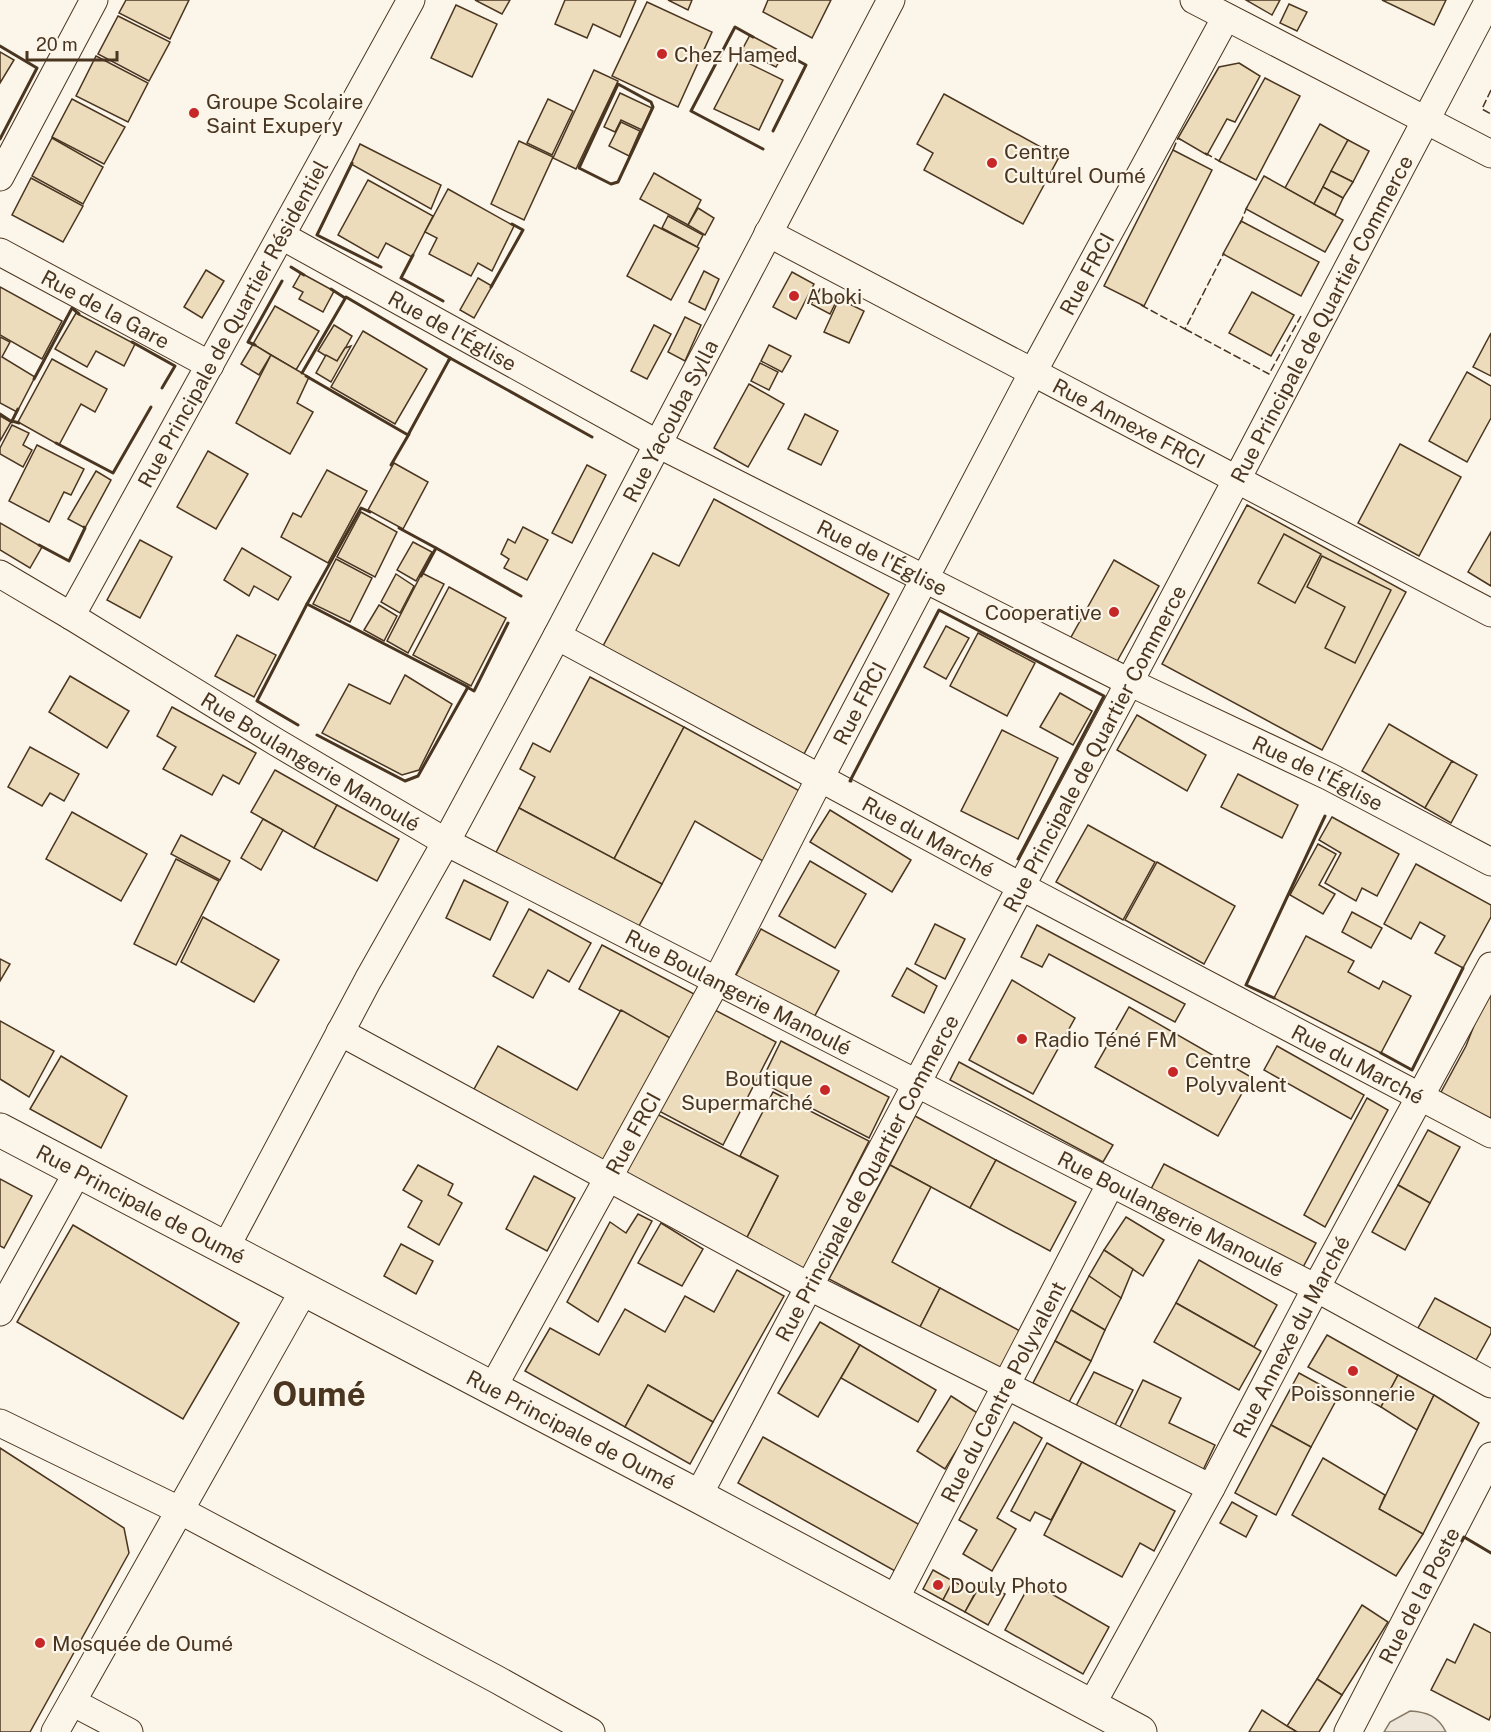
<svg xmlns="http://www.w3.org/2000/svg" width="1491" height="1732" font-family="'Public Sans',sans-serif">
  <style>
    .green { fill: #ede6d9; stroke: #887966; stroke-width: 1.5 }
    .building { fill: #ecdcbc; stroke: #4a3520; stroke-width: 1.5 }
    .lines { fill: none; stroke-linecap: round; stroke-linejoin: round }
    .minor-casing { stroke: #4a3520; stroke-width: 29 }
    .primary-casing { stroke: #4a3520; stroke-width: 35 }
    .minor { stroke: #fbf6e9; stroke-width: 27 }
    .primary { stroke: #fbf6e9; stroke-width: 33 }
    .fence { stroke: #4a3520; stroke-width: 1.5; stroke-dasharray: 8 3; stroke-linecap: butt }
    .wall { stroke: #4a3520; stroke-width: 3 }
    .poi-dot { fill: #c62828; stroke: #fbf6e9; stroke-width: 2 }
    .labels { text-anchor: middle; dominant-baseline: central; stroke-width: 4.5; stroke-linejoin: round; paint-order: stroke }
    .poi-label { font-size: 21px; fill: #4a3520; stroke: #fbf6e9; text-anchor: start }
    .street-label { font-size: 21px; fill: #4a3520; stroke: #fbf6e9 }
    .town-label { font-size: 33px; font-weight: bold; fill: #4a3520; stroke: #fbf6e9 }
  </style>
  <rect width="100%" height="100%" fill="#fbf6e9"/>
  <path class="green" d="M1410,1711C1427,1712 1438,1716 1446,1732H1384L1390,1722Z"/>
  <g class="building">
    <polygon points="126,0 189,0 170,39 119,13"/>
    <polygon points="475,0 510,0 502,14"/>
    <polygon points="565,0 636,0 620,37 593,24 587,38 555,24"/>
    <polygon points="668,0 692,0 688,10"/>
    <polygon points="768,0 831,0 812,38 763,12"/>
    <polygon points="1246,0 1280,0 1272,15"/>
    <polygon points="1382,0 1446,0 1434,25"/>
    <polygon points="647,2 712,32 678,107 612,76"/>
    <polygon points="1289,4 1307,12 1297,31 1280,23"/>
    <polygon points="456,5 497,24 472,77 431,58"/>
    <polygon points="118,16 170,42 149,81 98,54"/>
    <polygon points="750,35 784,53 776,67 742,50"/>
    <polygon points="0,52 14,60 0,83"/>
    <polygon points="96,56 148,83 128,122 76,96"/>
    <polygon points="740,59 783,80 759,130 714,109"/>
    <polygon points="1239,63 1260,76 1235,122 1227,119 1207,155 1178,138 1219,67"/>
    <polygon points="594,70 618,81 576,169 553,158"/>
    <polygon points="1265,78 1300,96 1256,180 1219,161"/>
    <polygon points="620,93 652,108 642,130 621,120 615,132 604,127"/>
    <polygon points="944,94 1059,157 1023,224 924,170 933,153 917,144"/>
    <polygon points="72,99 125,127 104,164 52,137"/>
    <polygon points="548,99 573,111 552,155 527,143"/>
    <polygon points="621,122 640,131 629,156 609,146"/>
    <polygon points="1320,124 1348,140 1314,204 1285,188"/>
    <polygon points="52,138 103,167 83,204 32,176"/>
    <polygon points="1348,140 1369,151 1353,182 1331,171"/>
    <polygon points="519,141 553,157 524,220 491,204"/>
    <polygon points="360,144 441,185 431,209 351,164"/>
    <polygon points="1173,150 1212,170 1144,306 1104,286"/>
    <polygon points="1331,171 1353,182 1343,198 1323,187"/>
    <polygon points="654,173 701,200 688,225 640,199"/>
    <polygon points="1264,176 1343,220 1325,252 1246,209"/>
    <polygon points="31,178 83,206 63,242 12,215"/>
    <polygon points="368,180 433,216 412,257 386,243 378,258 338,235"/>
    <polygon points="1323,187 1343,198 1335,215 1314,204"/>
    <polygon points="448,189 514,226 492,271 478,263 471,276 429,254 437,238 425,232"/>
    <polygon points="698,208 714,218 705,235 688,225"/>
    <polygon points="668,216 703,235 697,247 662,228"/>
    <polygon points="1241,221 1319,262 1301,296 1223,254"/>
    <polygon points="654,225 699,248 671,300 627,276"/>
    <polygon points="206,270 224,281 202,318 184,307"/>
    <polygon points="704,271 719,279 705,310 689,302"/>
    <polygon points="792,272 814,284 796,319 773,307"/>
    <polygon points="301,273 334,291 323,312 299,299 303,292 293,287"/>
    <polygon points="478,278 492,286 474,318 460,310"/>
    <polygon points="0,287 62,321 42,359 0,335"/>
    <polygon points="820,289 838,298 830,314 811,304"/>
    <polygon points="1252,292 1294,315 1271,356 1229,333"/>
    <polygon points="839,299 864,311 849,343 824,332"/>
    <polygon points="275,306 319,331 296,370 253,344"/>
    <polygon points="76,313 135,344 124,366 96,351 87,367 55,349"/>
    <polygon points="685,317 701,325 685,361 668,352"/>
    <polygon points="334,325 352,336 337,363 318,351"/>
    <polygon points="654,325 671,334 647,379 631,371"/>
    <polygon points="363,331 427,369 395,424 331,387"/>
    <polygon points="1491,333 1491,376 1473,367"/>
    <polygon points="0,337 10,342 2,357 35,377 17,412 0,403"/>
    <polygon points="253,344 271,355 259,375 241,364"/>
    <polygon points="769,345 791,356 782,372 761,361"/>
    <polygon points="351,346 331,382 316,373 326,355 337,361 345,348"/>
    <polygon points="271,355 309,377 297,403 313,412 290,454 236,423"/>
    <polygon points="52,359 107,389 95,412 81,404 59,445 18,422"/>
    <polygon points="760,363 778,372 769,390 751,381"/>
    <polygon points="1467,372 1491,386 1491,418 1467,462 1429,441"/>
    <polygon points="749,384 784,404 748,467 714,448"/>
    <polygon points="805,414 838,431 821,465 788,449"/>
    <polygon points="0,416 11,422 0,441"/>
    <polygon points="12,425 29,433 23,445 32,450 23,467 0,454 0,448"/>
    <polygon points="1400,444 1461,477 1419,556 1358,523"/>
    <polygon points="37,445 84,469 71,495 64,492 49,522 9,501"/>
    <polygon points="208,451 248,474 216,529 177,507"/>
    <polygon points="394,463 428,482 403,529 368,510"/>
    <polygon points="587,465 606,475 572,543 552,533"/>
    <polygon points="327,470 367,491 328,563 281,537 293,513 301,517"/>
    <polygon points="96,471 111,480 85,528 68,519"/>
    <polygon points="714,499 889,594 804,754 603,646 653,553 679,566"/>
    <polygon points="1247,505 1406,592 1322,750 1162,664"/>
    <polygon points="361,512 397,532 375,577 337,557"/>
    <polygon points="0,523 42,547 30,568 0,550"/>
    <polygon points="523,527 548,540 527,580 504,568 509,559 501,554 508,539 515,543"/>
    <polygon points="1491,532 1491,586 1468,572"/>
    <polygon points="1284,534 1321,554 1295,603 1258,583"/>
    <polygon points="140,540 172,557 140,618 107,600"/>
    <polygon points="413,542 432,552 416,581 397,570"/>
    <polygon points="242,548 291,577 278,600 254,586 249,596 224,580"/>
    <polygon points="1322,556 1391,590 1355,663 1325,648 1345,607 1307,587"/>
    <polygon points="336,559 372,578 350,622 313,604"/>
    <polygon points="1114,560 1159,586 1115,665 1070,639"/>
    <polygon points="422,573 444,584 408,653 387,641"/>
    <polygon points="396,574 414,586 400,613 381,602"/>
    <polygon points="449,587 506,618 471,686 413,655"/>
    <polygon points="379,605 397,616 384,641 364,630"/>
    <polygon points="946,626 969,638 946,679 924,667"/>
    <polygon points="978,633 1035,663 1007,716 950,686"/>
    <polygon points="237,635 276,655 254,697 215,676"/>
    <polygon points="405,675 452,704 419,770 402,775 322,733 349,684 390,704"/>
    <polygon points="70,676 129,711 107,748 49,712"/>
    <polygon points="590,677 684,727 614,859 519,808 535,777 520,769 533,743 550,752"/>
    <polygon points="1060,693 1092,711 1073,745 1040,727"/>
    <polygon points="172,707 256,753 239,784 223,775 212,795 163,769 176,747 157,736"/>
    <polygon points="1137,715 1206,755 1187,791 1117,750"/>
    <polygon points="1389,724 1452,761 1425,808 1362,771"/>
    <polygon points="684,727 805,794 768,864 695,821 662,884 614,859"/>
    <polygon points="1002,730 1058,758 1018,839 961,811"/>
    <polygon points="30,747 79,774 64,801 50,793 42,806 8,787"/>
    <polygon points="1452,761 1477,775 1451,823 1425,808"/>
    <polygon points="275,770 337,805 314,848 251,812"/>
    <polygon points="1238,774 1298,805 1282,838 1221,807"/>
    <polygon points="337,805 399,839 377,881 314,848"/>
    <polygon points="519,808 662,884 634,935 491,862"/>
    <polygon points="830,810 911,860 892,892 810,842"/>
    <polygon points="72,812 147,854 121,901 46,859"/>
    <polygon points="1332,817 1399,854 1377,896 1362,888 1356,901 1325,883 1341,853 1319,840"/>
    <polygon points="263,819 283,830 261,870 241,858"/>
    <polygon points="1088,825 1155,862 1123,920 1056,882"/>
    <polygon points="181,835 230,861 220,880 171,854"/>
    <polygon points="1318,844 1336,854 1319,885 1335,894 1323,914 1290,895"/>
    <polygon points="176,859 219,881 176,965 134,944"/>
    <polygon points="810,861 866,894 835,948 779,916"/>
    <polygon points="1157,862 1235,906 1204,964 1125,920"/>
    <polygon points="1416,864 1491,905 1491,917 1463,968 1435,953 1445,936 1420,922 1411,939 1384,924"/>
    <polygon points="464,880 508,902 490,940 446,918"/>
    <polygon points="529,909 591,943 569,982 548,970 533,998 493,976"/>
    <polygon points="1352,912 1382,928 1371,948 1342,932"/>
    <polygon points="203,917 279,960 254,1002 181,962"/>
    <polygon points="935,924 965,939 945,979 915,964"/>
    <polygon points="1037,925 1185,1004 1175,1022 1049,954 1042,967 1021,957"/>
    <polygon points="761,929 839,971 812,1021 734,979"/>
    <polygon points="1306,936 1354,961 1348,972 1379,989 1383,981 1411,996 1381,1053 1274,998"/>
    <polygon points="602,945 696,995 672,1039 579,989"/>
    <polygon points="0,959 10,964 0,981"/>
    <polygon points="907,968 937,986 924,1013 892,996"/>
    <polygon points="1012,980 1075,1018 1033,1094 969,1060"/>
    <polygon points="1491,991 1491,1121 1440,1094 1466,1046 1479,1013"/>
    <polygon points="1129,1007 1251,1077 1218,1136 1095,1067"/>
    <polygon points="711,1008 776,1042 723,1145 657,1110"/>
    <polygon points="621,1010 672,1039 605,1164 473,1091 498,1046 577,1090"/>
    <polygon points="0,1021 54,1051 29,1097 0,1079"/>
    <polygon points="781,1041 889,1097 869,1138 761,1082"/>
    <polygon points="1277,1046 1364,1095 1351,1119 1264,1070"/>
    <polygon points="61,1056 127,1096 101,1148 30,1109"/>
    <polygon points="959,1062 1113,1145 1103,1162 950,1080"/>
    <polygon points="773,1092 869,1141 802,1272 744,1243 778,1176 740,1156"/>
    <polygon points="1367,1098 1388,1110 1325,1227 1304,1215"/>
    <polygon points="653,1112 778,1176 744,1243 619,1178"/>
    <polygon points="915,1116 996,1160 970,1208 890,1165"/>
    <polygon points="1428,1130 1460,1147 1430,1203 1398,1185"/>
    <polygon points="996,1160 1076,1202 1050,1251 970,1208"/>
    <polygon points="1164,1164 1316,1243 1302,1269 1150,1191"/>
    <polygon points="418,1165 453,1184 448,1195 462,1203 439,1245 408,1227 422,1201 403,1190"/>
    <polygon points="890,1165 931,1187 892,1262 940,1288 920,1327 829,1279"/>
    <polygon points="534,1176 575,1198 547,1251 506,1229"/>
    <polygon points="0,1179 32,1196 4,1248 0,1246"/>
    <polygon points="1398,1185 1430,1203 1405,1250 1372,1232"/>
    <polygon points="638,1214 652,1221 598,1322 567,1302 610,1222 626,1233"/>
    <polygon points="1126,1217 1164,1240 1143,1276 1104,1250"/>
    <polygon points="661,1223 703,1249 682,1286 638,1263"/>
    <polygon points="73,1225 239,1323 183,1419 17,1322"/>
    <polygon points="401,1244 433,1261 416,1294 384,1276"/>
    <polygon points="1104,1250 1133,1269 1121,1298 1089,1276"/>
    <polygon points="1199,1260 1277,1305 1254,1347 1176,1303"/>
    <polygon points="737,1270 784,1296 713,1422 648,1385 625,1427 525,1371 550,1328 599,1355 625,1309 665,1332 685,1296 714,1312"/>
    <polygon points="1089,1276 1121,1298 1105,1330 1071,1310"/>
    <polygon points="940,1288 1020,1331 999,1370 920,1327"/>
    <polygon points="1435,1298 1491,1328 1491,1333 1476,1360 1418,1328"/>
    <polygon points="1176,1303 1261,1351 1239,1390 1154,1342"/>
    <polygon points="1071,1310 1105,1330 1091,1361 1055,1341"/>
    <polygon points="820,1322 860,1345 818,1417 778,1393"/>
    <polygon points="1327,1335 1398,1375 1381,1407 1308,1367"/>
    <polygon points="1055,1341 1091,1361 1069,1402 1033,1383"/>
    <polygon points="860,1345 936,1390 918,1422 841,1378"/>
    <polygon points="1094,1372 1133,1390 1115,1425 1076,1406"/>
    <polygon points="1299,1373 1339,1395 1311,1447 1271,1425"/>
    <polygon points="1398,1375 1434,1395 1417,1430 1381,1407"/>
    <polygon points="1143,1380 1181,1398 1169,1423 1215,1445 1203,1470 1119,1429"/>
    <polygon points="648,1385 713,1422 690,1464 625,1427"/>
    <polygon points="1434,1395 1479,1423 1423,1534 1379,1509"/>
    <polygon points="951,1396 979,1414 945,1469 917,1451"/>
    <polygon points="1014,1422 1042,1438 997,1518 1016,1529 992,1571 963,1554 977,1530 959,1520"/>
    <polygon points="1271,1425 1311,1447 1276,1515 1235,1493"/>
    <polygon points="763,1437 920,1525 895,1571 738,1483"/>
    <polygon points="1047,1443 1082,1462 1051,1520 1035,1512 1030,1521 1011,1511"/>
    <polygon points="0,1448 124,1528 129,1553 30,1732 0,1732"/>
    <polygon points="1323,1458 1385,1495 1379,1509 1423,1534 1396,1576 1292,1515"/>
    <polygon points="1082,1462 1175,1511 1154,1551 1140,1543 1122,1577 1044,1535"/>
    <polygon points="1232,1502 1257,1516 1246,1537 1220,1523"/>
    <polygon points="933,1570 953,1581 943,1600 923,1589"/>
    <polygon points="953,1581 975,1593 965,1612 943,1600"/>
    <polygon points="982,1582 1005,1594 988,1625 965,1612"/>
    <polygon points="1031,1582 1109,1627 1083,1674 1005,1630"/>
    <polygon points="1362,1605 1388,1622 1342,1695 1317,1679"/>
    <polygon points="1474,1624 1491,1633 1491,1715 1489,1720 1431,1690 1447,1659 1455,1663"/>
    <polygon points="1317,1679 1342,1695 1319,1732 1297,1732 1287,1726"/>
    <polygon points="1262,1710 1287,1726 1297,1732 1249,1732"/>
  </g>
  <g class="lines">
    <defs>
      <g id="minor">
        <polyline points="1194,0 1491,154"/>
        <polyline points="0,177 94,0"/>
        <path id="s1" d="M768,233L1491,613"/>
        <path id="s2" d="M282,236L658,444L1129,682L1330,777L1491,862"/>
        <path id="s3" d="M0,252L210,365"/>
        <path id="s4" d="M0,574L71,616L276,742L446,842L1316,1288L1491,1384"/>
        <path id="s5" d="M71,616L411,0"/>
        <path id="s6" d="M557,636L1022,887L1491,1134"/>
        <polyline points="340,1032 810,1287 1211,1488"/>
        <path id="s7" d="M226,1247L368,980L446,842L557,636L891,0"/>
        <polyline points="0,1312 78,1171"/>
        <path id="s8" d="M492,1389L716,982L820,778L1033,372L1226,17"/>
        <polyline points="0,1423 181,1511 496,1679 591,1732"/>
        <path id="s9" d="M698,1496L1237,479L1489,0"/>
        <path id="s10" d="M894,1601L1111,1183"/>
        <polyline points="72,1702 129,1732"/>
        <path id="s11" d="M1091,1706L1211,1488L1316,1288L1491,966"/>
        <polyline points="55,1732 304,1290"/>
        <path id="s12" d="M1348,1732L1491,1456"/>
      </g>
      <g id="primary">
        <path id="s13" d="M0,1130L698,1496L1140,1732"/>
      </g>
    </defs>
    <use href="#minor" class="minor-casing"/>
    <use href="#primary" class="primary-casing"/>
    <use href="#minor" class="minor"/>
    <use href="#primary" class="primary"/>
    <g class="fence">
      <polyline points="1491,90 1482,109 1491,114"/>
      <polyline points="1173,150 1178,138 1181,140"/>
      <polyline points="1205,153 1221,162"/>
      <polyline points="1240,224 1247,207"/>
      <polyline points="1141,305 1185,329 1224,253"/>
      <polyline points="1185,329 1269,374 1301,316"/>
    </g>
    <g class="wall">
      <polyline points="753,37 735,27 691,111 763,149"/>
      <polyline points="0,46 37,68 0,139"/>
      <polygon points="618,84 651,102 653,107 618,182 611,184 579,168"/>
      <polyline points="773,131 806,65 782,52"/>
      <polyline points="352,163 317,235 381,267"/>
      <polyline points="413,255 401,278 443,301"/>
      <polyline points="291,267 304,275"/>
      <polyline points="491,287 523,230 512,224"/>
      <polyline points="331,289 345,298"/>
      <polyline points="132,342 175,366 162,388"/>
      <polyline points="255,345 248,342 282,281"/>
      <polyline points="449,360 450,358 592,437"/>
      <polyline points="302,373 346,297 450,358 408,435 306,376"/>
      <polyline points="34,379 72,308 79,314"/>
      <polyline points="18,409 12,421 19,423"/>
      <polyline points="0,414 12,422"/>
      <polyline points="56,443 113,473 151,407"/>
      <polyline points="391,465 409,434"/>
      <polyline points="399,528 436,548"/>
      <polyline points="39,545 69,561 85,528 84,527"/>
      <polyline points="421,576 436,548 521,596"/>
      <polyline points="307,604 361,508 370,512"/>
      <polyline points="467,687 474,691 508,623"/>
      <polyline points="298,725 257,701 307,604 468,687 418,776 405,781 317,735"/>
      <polyline points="851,781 850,781 939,610 1104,696 1018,859"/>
      <polyline points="1274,998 1246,985 1325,816"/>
      <polyline points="1381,1053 1412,1070 1463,968"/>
      <polyline points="1462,1541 1464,1537 1491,1553"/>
    </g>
  </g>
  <g class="poi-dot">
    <circle cx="662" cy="54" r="6"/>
    <circle cx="194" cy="113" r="6"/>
    <circle cx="992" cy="163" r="6"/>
    <circle cx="794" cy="296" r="6"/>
    <circle cx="1114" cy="612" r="6"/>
    <circle cx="1022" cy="1039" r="6"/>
    <circle cx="1173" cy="1072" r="6"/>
    <circle cx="825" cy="1090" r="6"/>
    <circle cx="1353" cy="1371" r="6"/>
    <circle cx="938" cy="1585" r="6"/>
    <circle cx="40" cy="1643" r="6"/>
  </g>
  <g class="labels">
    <g class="poi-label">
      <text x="674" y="54">Chez Hamed</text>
      <text x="206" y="101">Groupe Scolaire<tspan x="206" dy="24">Saint Exupery</tspan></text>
      <text x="1004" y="151">Centre<tspan x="1004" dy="24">Culturel Oumé</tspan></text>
      <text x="806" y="296">Aboki</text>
      <text x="1102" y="612" text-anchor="end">Cooperative</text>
      <text x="1034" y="1039">Radio Téné FM</text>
      <text x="1185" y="1060">Centre<tspan x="1185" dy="24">Polyvalent</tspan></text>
      <text x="813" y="1078" text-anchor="end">Boutique<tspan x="813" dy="24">Supermarché</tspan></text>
      <text x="1353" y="1393" text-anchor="middle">Poissonnerie</text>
      <text x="950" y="1585">Douly Photo</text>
      <text x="52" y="1643">Mosquée de Oumé</text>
    </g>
    <g class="street-label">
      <text stroke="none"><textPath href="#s8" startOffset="1264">Rue FRCI</textPath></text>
      <text stroke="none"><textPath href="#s3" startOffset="120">Rue de la Gare</textPath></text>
      <text stroke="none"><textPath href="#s9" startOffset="1332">Rue Principale de Quartier Commerce</textPath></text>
      <text stroke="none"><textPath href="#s5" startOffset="334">Rue Principale de Quartier Résidentiel</textPath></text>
      <text stroke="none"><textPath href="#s2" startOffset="195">Rue de l'Église</textPath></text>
      <text stroke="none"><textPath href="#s7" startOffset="938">Rue Yacouba Sylla</textPath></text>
      <text stroke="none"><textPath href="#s1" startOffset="408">Rue Annexe FRCI</textPath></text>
      <text stroke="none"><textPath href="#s2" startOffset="681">Rue de l'Église</textPath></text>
      <text stroke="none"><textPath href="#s8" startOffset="778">Rue FRCI</textPath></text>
      <text stroke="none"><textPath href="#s9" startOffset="846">Rue Principale de Quartier Commerce</textPath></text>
      <text stroke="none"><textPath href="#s4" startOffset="363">Rue Boulangerie Manoulé</textPath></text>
      <text stroke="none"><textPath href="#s2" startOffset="1167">Rue de l'Église</textPath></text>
      <text stroke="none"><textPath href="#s6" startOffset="422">Rue du Marché</textPath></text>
      <text stroke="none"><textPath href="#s4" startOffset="849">Rue Boulangerie Manoulé</textPath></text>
      <text stroke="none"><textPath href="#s6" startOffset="908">Rue du Marché</textPath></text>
      <text stroke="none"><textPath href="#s8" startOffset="292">Rue FRCI</textPath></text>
      <text stroke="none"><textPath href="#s9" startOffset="360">Rue Principale de Quartier Commerce</textPath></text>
      <text stroke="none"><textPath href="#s13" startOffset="159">Rue Principale de Oumé</textPath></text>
      <text stroke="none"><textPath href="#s4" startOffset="1335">Rue Boulangerie Manoulé</textPath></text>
      <text stroke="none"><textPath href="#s11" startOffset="420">Rue Annexe du Marché</textPath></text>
      <text stroke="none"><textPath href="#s10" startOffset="236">Rue du Centre Polyvalent</textPath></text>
      <text stroke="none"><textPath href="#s13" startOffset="645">Rue Principale de Oumé</textPath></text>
      <text stroke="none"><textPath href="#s12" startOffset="154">Rue de la Poste</textPath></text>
    </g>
    <g class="town-label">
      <text x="319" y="1394">Oumé</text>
    </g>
  </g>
  <path d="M27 51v9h90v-9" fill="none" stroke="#4a3520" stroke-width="3"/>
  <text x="36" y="51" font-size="18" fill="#4a3520" stroke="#fbf6e9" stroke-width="4.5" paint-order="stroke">20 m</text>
</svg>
